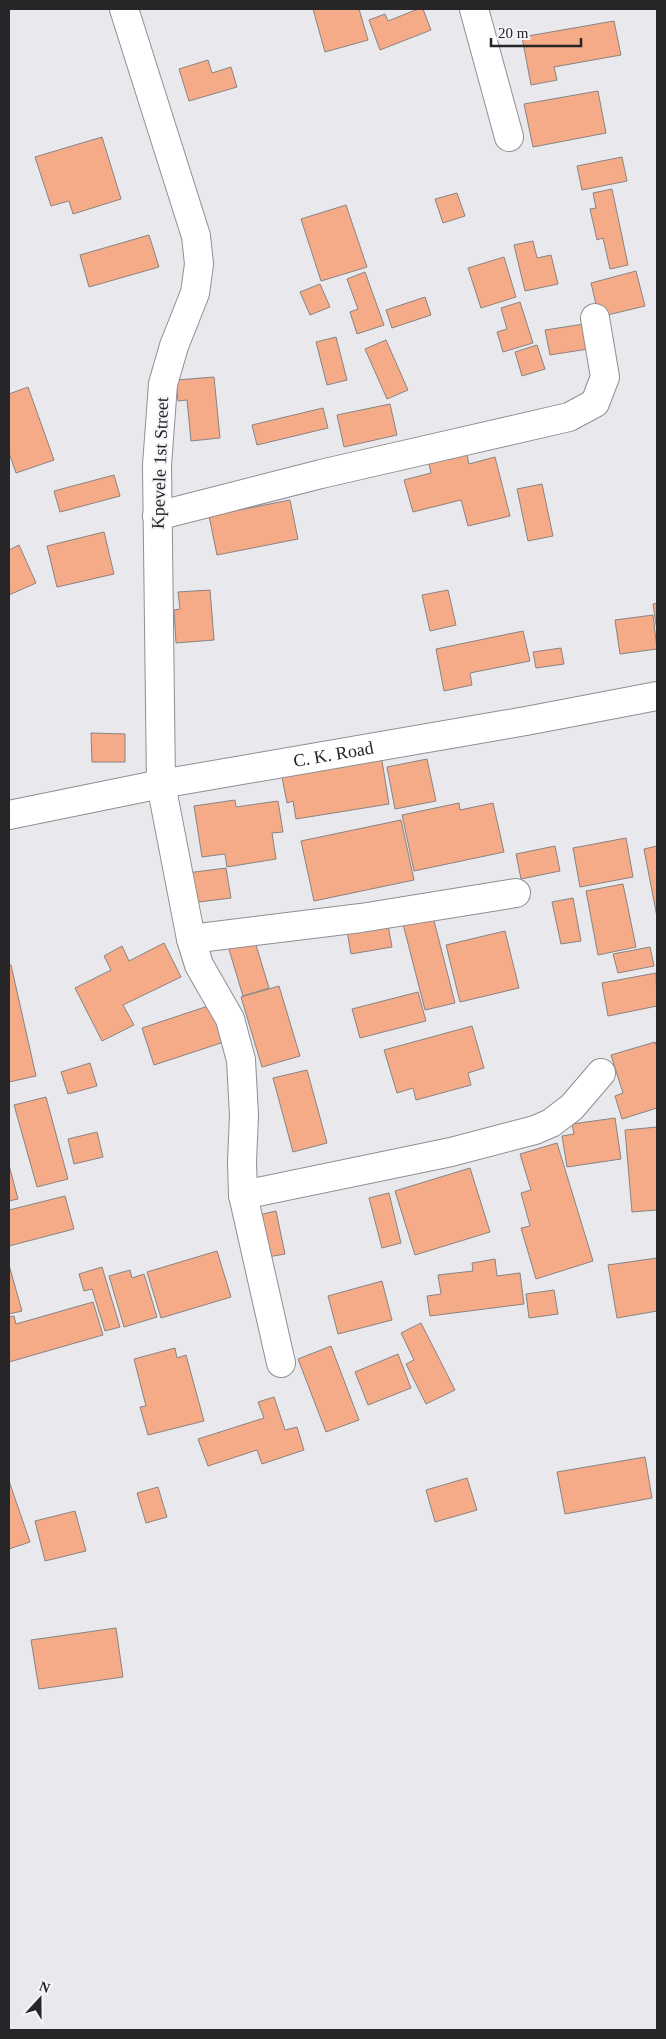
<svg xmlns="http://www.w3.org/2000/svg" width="666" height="2039" font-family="'Times New Roman',serif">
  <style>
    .building { fill: #f5aa88; stroke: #898482 }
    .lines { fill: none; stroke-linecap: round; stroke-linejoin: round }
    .minor-casing { stroke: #8f8f93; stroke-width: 30 }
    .minor { stroke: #fff; stroke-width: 28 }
    .labels { text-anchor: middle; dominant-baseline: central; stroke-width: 4; stroke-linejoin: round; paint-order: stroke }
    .street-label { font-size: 18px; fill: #262527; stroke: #f6f5fa }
  </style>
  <rect width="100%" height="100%" fill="#e9e8ec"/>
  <g class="building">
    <polygon points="313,9 359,9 368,40 325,52"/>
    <polygon points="418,9 423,9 431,30 380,50 369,20 385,14 388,21"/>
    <polygon points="614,21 621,55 554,67 557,80 531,85 522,37"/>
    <polygon points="208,60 212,73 231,67 237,87 189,101 179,69"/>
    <polygon points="598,91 606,133 533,147 524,104"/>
    <polygon points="102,137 121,199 73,214 69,201 51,206 35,157"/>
    <polygon points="622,157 627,181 582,190 577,166"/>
    <polygon points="612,189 628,265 610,269 603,238 597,240 590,209 596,208 593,193"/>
    <polygon points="457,193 465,216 443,223 435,199"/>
    <polygon points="346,205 367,267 321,281 301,219"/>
    <polygon points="149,235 159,267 89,287 80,255"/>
    <polygon points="533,241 537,258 551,255 558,284 525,291 514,245"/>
    <polygon points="504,257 516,297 481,308 468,268"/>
    <polygon points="636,271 645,306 599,317 591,283"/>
    <polygon points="365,272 384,325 357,334 350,312 358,309 347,279"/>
    <polygon points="320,284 330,307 310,315 300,292"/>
    <polygon points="425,297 431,315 392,328 386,310"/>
    <polygon points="520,302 533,343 503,352 497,332 507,329 501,308"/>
    <polygon points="584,324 588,349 550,355 545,330"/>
    <polygon points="336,337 347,380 327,385 316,342"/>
    <polygon points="386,340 408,390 387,399 365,349"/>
    <polygon points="537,345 545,369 522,376 515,352"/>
    <polygon points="214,377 220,438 191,441 187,400 178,401 176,380"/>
    <polygon points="28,387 54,460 16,473 9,453 9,394"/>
    <polygon points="390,404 397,435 344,447 337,415"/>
    <polygon points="323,408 328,428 257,445 252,425"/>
    <polygon points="466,450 469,464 495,457 510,516 468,526 461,500 413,512 404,480 431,473 428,460"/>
    <polygon points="114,475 120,496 60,512 54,491"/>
    <polygon points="542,484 553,536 528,541 517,489"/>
    <polygon points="290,500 298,539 217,555 209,516"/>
    <polygon points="104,532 114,574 57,587 47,546"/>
    <polygon points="19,545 36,583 9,595 9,550"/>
    <polygon points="210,590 214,640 176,643 174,610 180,609 178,592"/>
    <polygon points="448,590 456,625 430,631 422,595"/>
    <polygon points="657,603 657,631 653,604"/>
    <polygon points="653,615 657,649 620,654 615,620"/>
    <polygon points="523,631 530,661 470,673 472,685 444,691 436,649"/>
    <polygon points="561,648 564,664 536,668 533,652"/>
    <polygon points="91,733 125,734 125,762 92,762"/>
    <polygon points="381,755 389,804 296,819 293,801 287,803 281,772"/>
    <polygon points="427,759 436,801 395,809 387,767"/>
    <polygon points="235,800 236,807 278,801 283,832 272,833 276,859 227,867 225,854 202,857 194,806"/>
    <polygon points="459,803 460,810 493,803 504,852 414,871 402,815"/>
    <polygon points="401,820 414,880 314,901 301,841"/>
    <polygon points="626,838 633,877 580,887 573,848"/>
    <polygon points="555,846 560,871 521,879 516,854"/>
    <polygon points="657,846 657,917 644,849"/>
    <polygon points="226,868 231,898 191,903 187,873"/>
    <polygon points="623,884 636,947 598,955 586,891"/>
    <polygon points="573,898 581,941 561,944 552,902"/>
    <polygon points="432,913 455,1003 425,1010 402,920"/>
    <polygon points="388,925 392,947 351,954 347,931"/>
    <polygon points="505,931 519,988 460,1002 446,945"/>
    <polygon points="253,935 269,988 243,996 227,943"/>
    <polygon points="164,943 181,977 123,1005 134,1025 102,1041 75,988 111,970 104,956 122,946 129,961"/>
    <polygon points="650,947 654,966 618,973 613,954"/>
    <polygon points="9,965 11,965 36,1076 9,1082"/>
    <polygon points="656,973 657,1006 608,1016 602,983"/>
    <polygon points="279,986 300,1056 262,1067 241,997"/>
    <polygon points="418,992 426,1021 360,1038 352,1009"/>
    <polygon points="211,1005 224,1042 154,1065 142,1028"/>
    <polygon points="472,1026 484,1068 468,1073 471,1085 416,1100 413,1088 397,1093 384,1050"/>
    <polygon points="655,1042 657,1047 657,1108 622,1119 615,1096 623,1093 611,1055"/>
    <polygon points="90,1063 97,1086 68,1094 61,1072"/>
    <polygon points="307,1070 327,1143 293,1152 273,1078"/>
    <polygon points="46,1097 68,1179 37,1187 14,1105"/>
    <polygon points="615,1118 621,1159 567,1167 562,1136 574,1134 572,1124"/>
    <polygon points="657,1127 657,1210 632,1212 625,1130"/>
    <polygon points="97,1132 103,1157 74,1164 68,1139"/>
    <polygon points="557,1143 593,1261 536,1279 521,1228 530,1226 521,1193 531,1190 520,1154"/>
    <polygon points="9,1165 18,1199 9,1201"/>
    <polygon points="470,1168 490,1232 415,1255 395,1191"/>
    <polygon points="389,1193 401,1243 382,1248 369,1198"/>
    <polygon points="65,1196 74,1229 9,1246 9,1210"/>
    <polygon points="276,1211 285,1254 262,1258 254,1216"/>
    <polygon points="217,1251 231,1297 161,1318 147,1272"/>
    <polygon points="657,1258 657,1311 617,1318 608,1265"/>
    <polygon points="495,1259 497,1276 520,1273 524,1304 430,1316 427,1296 441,1294 438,1275 473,1271 472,1263"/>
    <polygon points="9,1265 22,1311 9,1314"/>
    <polygon points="102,1267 120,1327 105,1331 92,1289 84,1291 79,1274"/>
    <polygon points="130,1270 132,1278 144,1274 157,1317 124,1327 109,1276"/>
    <polygon points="382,1281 392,1320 338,1334 328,1296"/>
    <polygon points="554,1290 558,1314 529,1318 526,1294"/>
    <polygon points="93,1302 103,1335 9,1362 9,1317 14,1316 16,1324"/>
    <polygon points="421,1323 455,1390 426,1404 406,1364 414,1360 401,1333"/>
    <polygon points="331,1346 359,1420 326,1432 298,1359"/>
    <polygon points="175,1348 177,1358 186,1355 204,1421 148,1435 140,1407 146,1406 134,1359"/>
    <polygon points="398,1354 411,1388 368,1405 355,1372"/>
    <polygon points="274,1397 285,1430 297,1427 304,1450 262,1464 257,1450 208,1466 198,1439 264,1418 258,1402"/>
    <polygon points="645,1457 652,1498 565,1514 557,1472"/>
    <polygon points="467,1478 477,1510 435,1522 426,1490"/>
    <polygon points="9,1481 30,1542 9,1549"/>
    <polygon points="158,1487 167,1517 146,1523 137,1493"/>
    <polygon points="75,1511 86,1551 45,1561 35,1521"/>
    <polygon points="116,1628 123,1677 39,1689 31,1640"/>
  </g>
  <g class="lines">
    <defs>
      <g id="minor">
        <polyline points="124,9 196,236 199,264 195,293 174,346 163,384 157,465 161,784 191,939 199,965 230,1019 241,1060 244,1115 242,1162 243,1195 281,1363"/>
        <polyline points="474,9 509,137"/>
        <polyline points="157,516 321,474 569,417 595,403 605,377 595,318"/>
        <path id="s1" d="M9,815L161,784L526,721L657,696"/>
        <polyline points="191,939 361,918 516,893"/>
        <polyline points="243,1195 451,1152 535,1130 551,1123 572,1107 601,1073"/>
      </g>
    </defs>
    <use href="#minor" class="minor-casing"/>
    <use href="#minor" class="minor"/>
  </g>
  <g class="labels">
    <g class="street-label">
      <text transform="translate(160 463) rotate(-88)">Kpevele 1st Street</text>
      <text stroke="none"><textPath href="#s1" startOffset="330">C. K. Road</textPath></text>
    </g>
  </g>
  <rect width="666" height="2039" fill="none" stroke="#262527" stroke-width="20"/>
  <g transform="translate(40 1999) rotate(21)" stroke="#f6f5fa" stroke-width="4" paint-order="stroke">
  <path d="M0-4L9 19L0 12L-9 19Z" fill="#262527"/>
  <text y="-8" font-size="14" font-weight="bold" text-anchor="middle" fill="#262527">N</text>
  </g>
  <path d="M491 38v8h90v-8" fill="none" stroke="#262527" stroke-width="2.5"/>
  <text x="498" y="38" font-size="15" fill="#262527" stroke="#f6f5fa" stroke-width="4" paint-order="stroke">20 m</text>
</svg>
